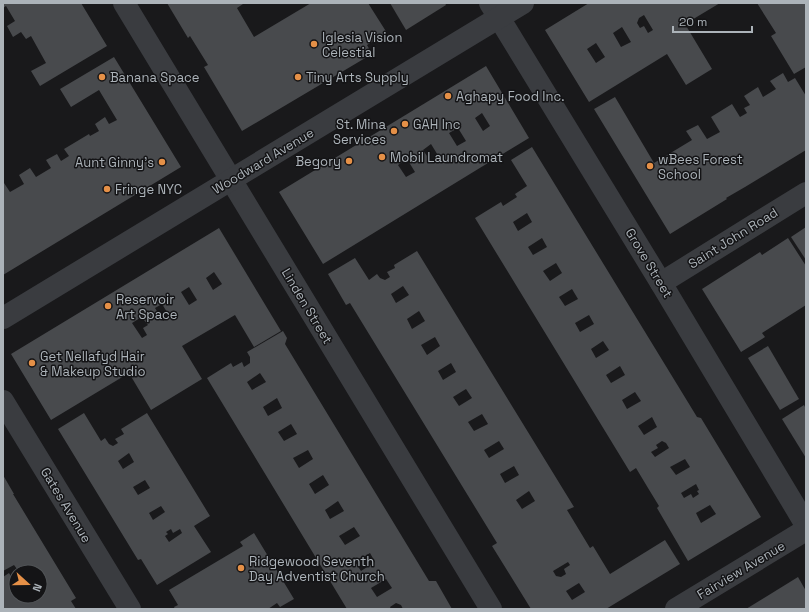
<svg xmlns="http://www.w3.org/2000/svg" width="809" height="612" font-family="'Space Grotesk',sans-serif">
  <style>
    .building { fill: #484a4d; fill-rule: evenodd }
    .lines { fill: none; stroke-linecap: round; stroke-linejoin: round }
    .minor { stroke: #3a3c40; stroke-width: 22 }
    .poi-dot { fill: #e59047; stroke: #141416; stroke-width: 1.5 }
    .labels { text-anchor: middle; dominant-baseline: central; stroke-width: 3; stroke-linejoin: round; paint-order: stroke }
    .poi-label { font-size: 13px; fill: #acb3b9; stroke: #141416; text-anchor: start }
    .street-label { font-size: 13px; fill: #acb3b9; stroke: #141416 }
  </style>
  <rect width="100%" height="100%" fill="#19191b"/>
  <g class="building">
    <polygon points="3,3 81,3 107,46 40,86 31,71 46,63 31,36 26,39 21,32 13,37 7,26 15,21 6,6 3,8"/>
    <polygon points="167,3 242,3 243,4 237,8 254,37 311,3 368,3 387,33 367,45 372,54 242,131 204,67 208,65 190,36 188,38"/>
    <polygon points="390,3 445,3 446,5 406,30"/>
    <path d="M589,3H720L685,24L712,69L686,85L667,54L589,102L545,30ZM644,15L653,30L648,33L644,26L640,28L637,23L639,18ZM622,27L631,42L621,47L613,33ZM596,43L605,57L596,63L587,49Z"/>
    <polygon points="757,3 806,3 806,67 794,74 771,36 776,33"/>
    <polygon points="114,57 181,167 3,275 3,184 4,183 10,192 24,184 19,175 30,168 36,177 51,168 46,160 57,154 61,161 69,156 64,149 89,134 90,136 99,131 95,124 105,117 109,124 117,120 99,90 71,107 60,89"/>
    <path d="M486,66L529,138L323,264L279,192ZM482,113L490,126L483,131L475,118ZM458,128L466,141L457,146L449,133ZM431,144L439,157L431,162L423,150ZM407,159L415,172L406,177L398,165Z"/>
    <polygon points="783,73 788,82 795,78 806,96 806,150 745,187 726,198 727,199 670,234 594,109 615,97 654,163 692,140 686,131 698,125 707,139 720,132 711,117 732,104 740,117 747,113 744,108 750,105 744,96 758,87 763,97 776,89 770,81"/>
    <path d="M532,147L697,417L701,418L761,517L688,561L657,508L659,506L648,488L636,468L630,472L475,218L501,202L503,206L517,197L515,194L527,186L511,160ZM527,213L532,222L518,231L513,222ZM542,238L547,247L533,255L528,247ZM556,263L562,273L550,281L543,271ZM572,289L578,299L565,306L559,297ZM589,315L594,324L580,332L575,323ZM603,341L609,350L596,358L591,349ZM620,366L625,375L611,383L606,375ZM635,392L641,401L627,409L622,400ZM652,417L657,427L644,435L638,426ZM662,441L666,443L669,448L655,457L651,452L658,448L656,445ZM685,459L690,467L676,475L670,467ZM696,484L699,490L697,491L699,494L693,498L691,494L684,498L681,493ZM710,505L716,514L701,523L696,513Z"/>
    <polygon points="806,227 806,260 791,237"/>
    <path d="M219,228L281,331L254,347L235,315L182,346L202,379L151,410L129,373L51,420L11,354ZM214,272L222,284L213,290L206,278ZM189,287L197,300L189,305L181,292ZM162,304L170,317L163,321L155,308ZM140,318L144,320L148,325L143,328L147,335L142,338L132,323Z"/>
    <polygon points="788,238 806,266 806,305 762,333 765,337 741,352 702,289 760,252 762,255"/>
    <path d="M417,251L574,507L567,510L590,548L593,546L610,574L665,540L680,564L606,609H531L492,546L497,543L350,303L346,305L328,274L355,258L369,280L377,274L380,278L385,280L390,277L387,272L395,268L394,265ZM403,286L409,295L396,303L391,294ZM419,311L425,321L412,329L407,319ZM435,337L440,346L427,355L421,345ZM451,363L456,372L443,380L438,371ZM466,389L472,398L459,406L453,397ZM482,414L488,424L474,431L468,422ZM499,441L504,449L489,458L484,450ZM514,466L519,475L505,483L500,474ZM529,491L535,501L522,509L516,500ZM568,562L570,565L564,569L566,574L561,577L556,576L553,571ZM579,583L585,592L572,600L566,591Z"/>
    <path d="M283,331L287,338L285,344L429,581H436L452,609H403L401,605L396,603L390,607L391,609H347L207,378L231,363L233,367L242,362L244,367L250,363V357L247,352ZM260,373L266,382L252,390L247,382ZM277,398L282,408L268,416L263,407ZM291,424L297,434L284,441L278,432ZM308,450L313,459L299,468L293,458ZM323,475L329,485L315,494L309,484ZM338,501L344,511L330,519L325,510ZM354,527L360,536L345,545L339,536ZM370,553L375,562L361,571L355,562ZM386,579L392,588L377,597L371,588Z"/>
    <polygon points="768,346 799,399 780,410 748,358"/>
    <polygon points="804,405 806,409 806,458 782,419"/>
    <path d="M84,413L101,441L105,438L109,444L113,446L118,443L115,439L124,434L121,429L147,413L210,516L194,526L211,552L157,585L141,559L138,560L58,429ZM129,453L134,462L123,469L118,461ZM145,480L150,488L138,495L133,487ZM161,506L165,512L153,520L149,513ZM171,529L173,533L180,529L182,533L169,542L165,536L168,534L166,532Z"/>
    <polygon points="3,475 14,494 13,494 76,598 71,601 76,609 3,609 3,577 9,573 12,578 16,575 16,596 20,601 29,596 40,596 40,572 16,572 17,569 14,565 3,571"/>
    <polygon points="254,533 294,599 280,607 277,603 268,609 175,609 174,607 178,605 169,590 243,546 240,542"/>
    <polygon points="798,577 806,591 806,609 746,609"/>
  </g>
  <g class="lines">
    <g class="minor">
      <polyline points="124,3 491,609"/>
      <polyline points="490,3 661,283 806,525"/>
      <polyline points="661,283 806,193"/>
      <polyline points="3,318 523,3"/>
      <polyline points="3,401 130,609"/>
      <polyline points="676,609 806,530"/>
    </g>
  </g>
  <g class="poi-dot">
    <circle cx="314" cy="44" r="4"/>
    <circle cx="102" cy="77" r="4"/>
    <circle cx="298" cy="77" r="4"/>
    <circle cx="448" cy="96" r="4"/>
    <circle cx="405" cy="124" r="4"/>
    <circle cx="394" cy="131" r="4"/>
    <circle cx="382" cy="157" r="4"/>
    <circle cx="349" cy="161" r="4"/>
    <circle cx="162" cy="162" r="4"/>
    <circle cx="650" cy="166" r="4"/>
    <circle cx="107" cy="189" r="4"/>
    <circle cx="108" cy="306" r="4"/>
    <circle cx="32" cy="363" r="4"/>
    <circle cx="241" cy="568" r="4"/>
  </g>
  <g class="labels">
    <g class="poi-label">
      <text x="322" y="37">Iglesia Vision<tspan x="322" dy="15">Celestial</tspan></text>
      <text x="110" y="77">Banana Space</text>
      <text x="306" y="77">Tiny Arts Supply</text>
      <text x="456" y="96">Aghapy Food Inc.</text>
      <text x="386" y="124" text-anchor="end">St. Mina<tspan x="386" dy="15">Services</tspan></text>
      <text x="413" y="124">GAH Inc</text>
      <text x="390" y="157">Mobil Laundromat</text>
      <text x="658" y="159">wBees Forest<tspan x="658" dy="15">School</tspan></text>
      <text x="341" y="161" text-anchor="end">Begory</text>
      <text x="154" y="162" text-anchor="end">Aunt Ginny's</text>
      <text x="115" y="189">Fringe NYC</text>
      <text x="116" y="299">Reservoir<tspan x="116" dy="15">Art Space</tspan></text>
      <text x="40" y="356">Get Nellafyd Hair<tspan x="40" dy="15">&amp; Makeup Studio</tspan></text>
      <text x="249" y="561">Ridgewood Seventh<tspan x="249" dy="15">Day Adventist Church</tspan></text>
    </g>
    <g class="street-label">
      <text transform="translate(263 161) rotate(-31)">Woodward Avenue</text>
      <text transform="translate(733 238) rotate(-32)">Saint John Road</text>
      <text transform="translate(649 263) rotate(59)">Grove Street</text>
      <text transform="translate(307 306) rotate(59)">Linden Street</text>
      <text transform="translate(66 505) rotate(59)">Gates Avenue</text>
      <text transform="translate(741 570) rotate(-31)">Fairview Avenue</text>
    </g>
  </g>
  <rect width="809" height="612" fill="none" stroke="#acb3b9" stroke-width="8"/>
  <g transform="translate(28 584) rotate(111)"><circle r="19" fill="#141416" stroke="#515457"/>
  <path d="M0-3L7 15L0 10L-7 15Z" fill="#e59047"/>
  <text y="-6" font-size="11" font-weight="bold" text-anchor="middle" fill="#acb3b9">N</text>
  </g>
  <path d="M673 26v6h79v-6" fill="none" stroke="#acb3b9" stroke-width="2"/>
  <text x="679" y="26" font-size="12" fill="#acb3b9" stroke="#141416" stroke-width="3" paint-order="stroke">20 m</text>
</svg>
